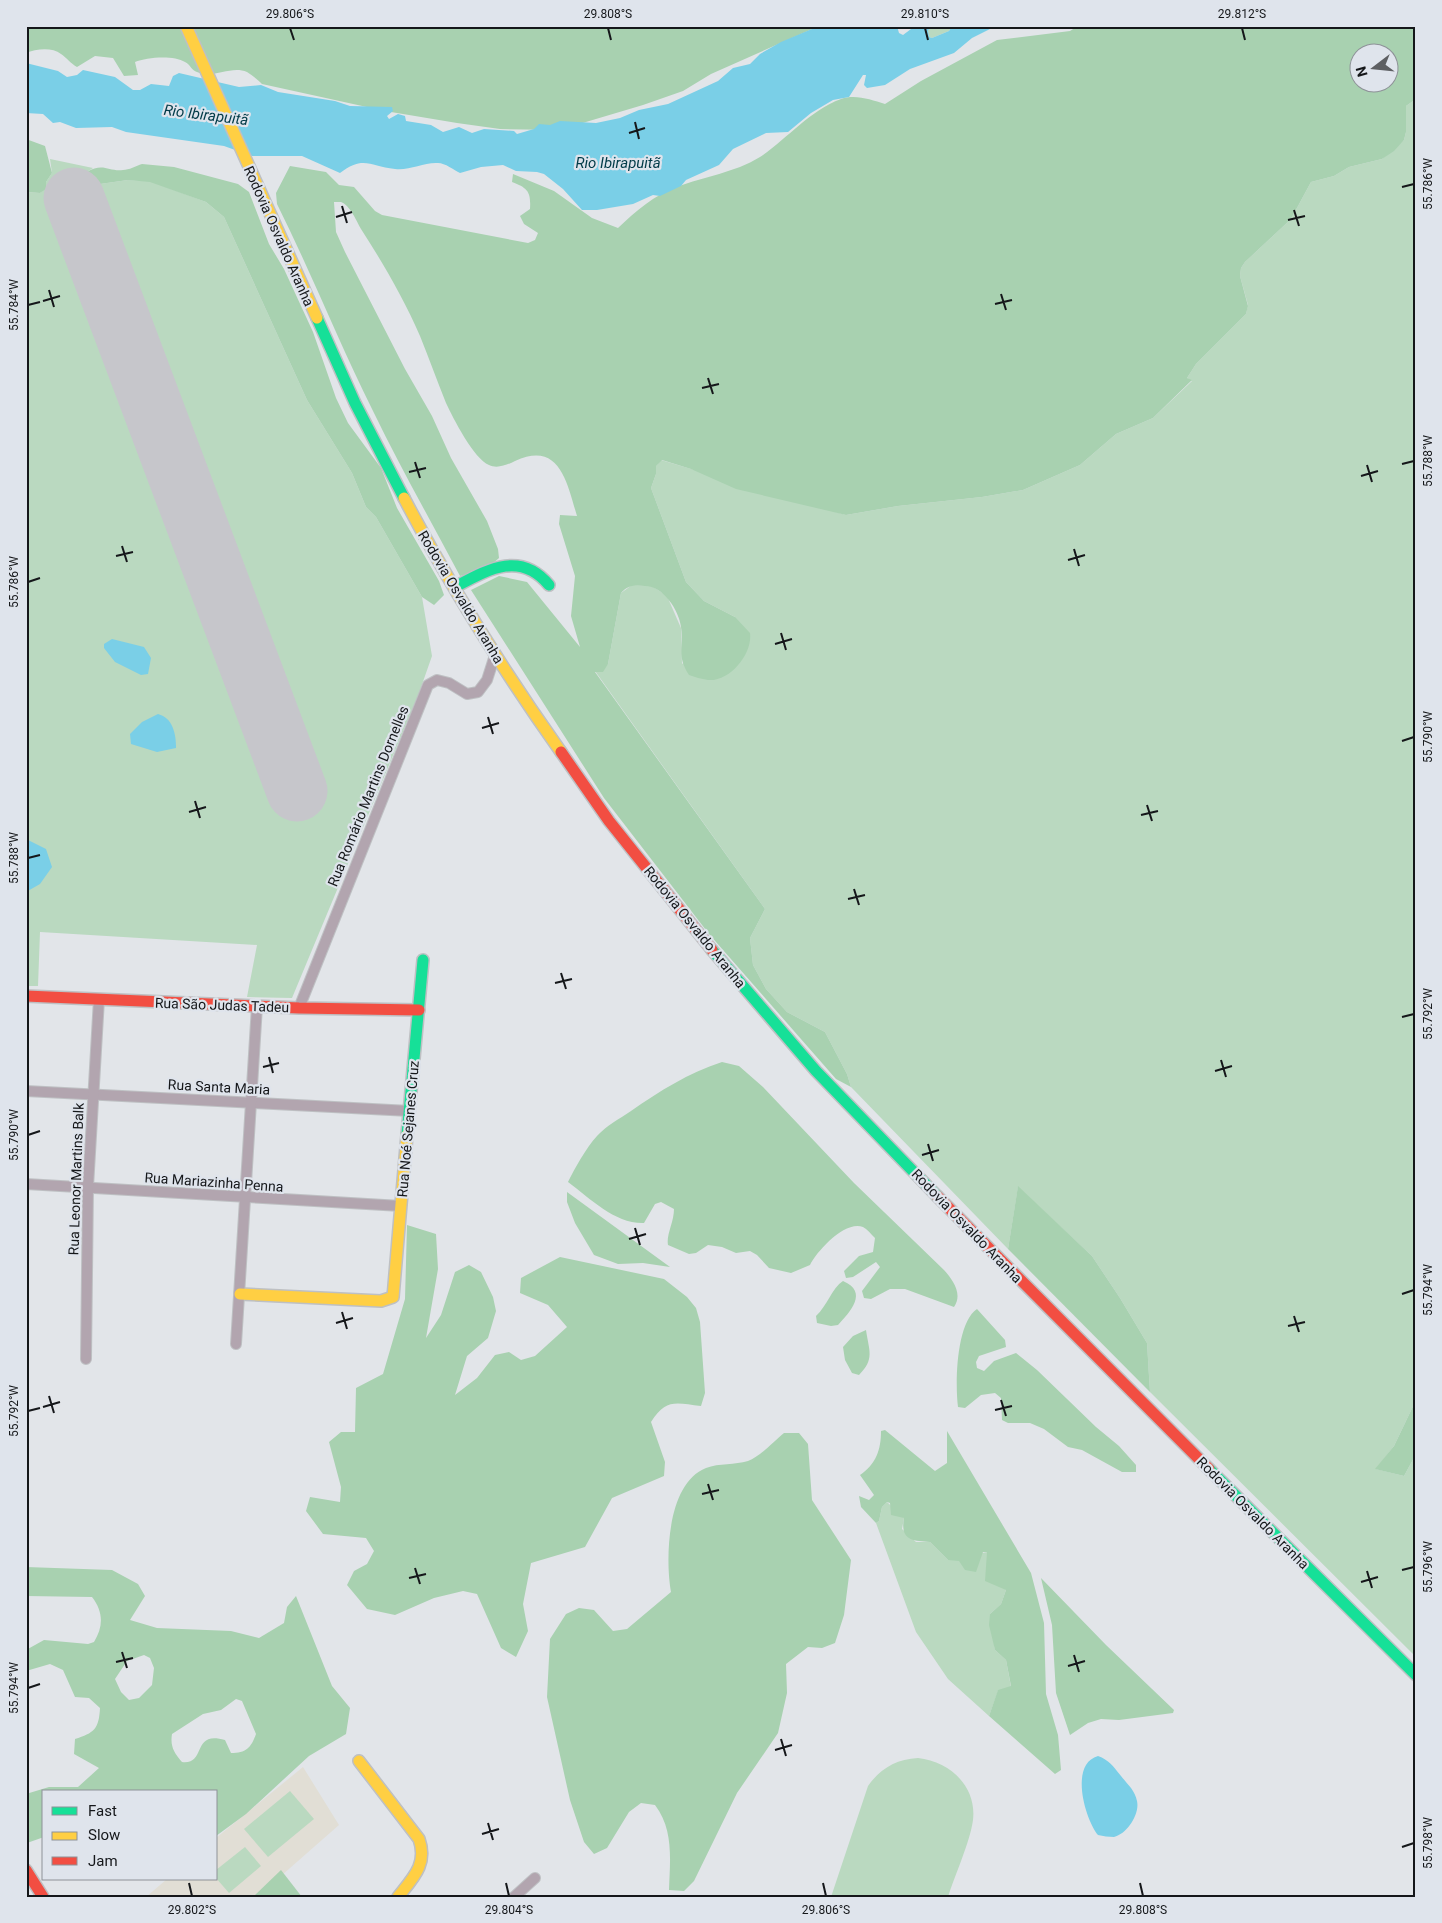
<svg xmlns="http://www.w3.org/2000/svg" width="1442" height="1923" font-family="Roboto,sans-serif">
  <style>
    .education { fill: #e1ded5 }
    .green { fill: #bad9c0 }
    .forest { fill: #a8d1b0; fill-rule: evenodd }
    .water { fill: #7acfe7 }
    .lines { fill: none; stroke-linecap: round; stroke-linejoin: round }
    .runway { stroke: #c6c6cb; stroke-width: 61 }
    .street-casing { stroke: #bec0c3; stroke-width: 12 }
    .fast-casing { stroke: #bec0c3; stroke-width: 14 }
    .slow-casing { stroke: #bec0c3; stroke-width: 14 }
    .jam-casing { stroke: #bec0c3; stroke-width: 14 }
    .street { stroke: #b2a5af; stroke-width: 10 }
    .fast { stroke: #16e098; stroke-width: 11 }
    .slow { stroke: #ffcf43; stroke-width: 11 }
    .jam { stroke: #f24e42; stroke-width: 11 }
    .ticks { fill: none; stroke: #15171a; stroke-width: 2 }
    .labels { text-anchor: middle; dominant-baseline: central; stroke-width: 4.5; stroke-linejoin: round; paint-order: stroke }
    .street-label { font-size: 14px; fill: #15171a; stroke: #dfe4ec }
    .water-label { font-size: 15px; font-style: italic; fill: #023b48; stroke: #dfe4ec }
    .neatline { fill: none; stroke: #15171a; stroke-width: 2 }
    .ticks-label { font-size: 12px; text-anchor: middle; fill: #15171a }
  </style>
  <rect width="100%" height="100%" fill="#e2e5e9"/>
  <polygon class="education" points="303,1767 339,1825 257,1897 146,1897 167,1879 216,1879 216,1838"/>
  <g class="green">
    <polygon points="936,26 952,26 949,31 932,38 929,37 928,30"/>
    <polygon points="1416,99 1416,1400 1394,1446 1376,1469 1404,1476 1416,1454 1416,1657 1150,1392 1147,1343 1120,1298 1092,1256 1018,1187 1008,1249 851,1087 847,1074 825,1032 787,1012 766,989 753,965 750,938 765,909 595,671 608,664 621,593 632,585 652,586 667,596 681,628 682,664 735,617 704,601 686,582 651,488 656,474 655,467 661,460 846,515 898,506 982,497 1023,490 1080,465 1116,434 1153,418 1192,381 1187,378 1196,364 1246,314 1248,305 1240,276 1241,268 1245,262 1291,219 1311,182 1334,176 1349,167 1382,159 1404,140 1406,132 1406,106"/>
    <polygon points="50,159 93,168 87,172 93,185 128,180 150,181 206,202 224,217 307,400 352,473 366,507 376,517 422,597 432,656 419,693 292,998 247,997 257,945 40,932 38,986 26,986 26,192 40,193 45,189 46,182 52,173"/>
    <polygon points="887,1502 904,1518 902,1529 916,1542 930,1542 948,1560 987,1552 1006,1590 1001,1604 990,1614 995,1650 1006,1660 1011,1687 998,1691 989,1716 948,1679 916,1632 876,1523 879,1521 882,1507"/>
    <path d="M918,1758C949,1761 977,1786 973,1820C970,1842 955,1875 948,1897H831L868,1786C880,1769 896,1759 918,1758Z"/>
    <polygon points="290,1791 314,1819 268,1857 244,1829"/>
    <polygon points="245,1847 261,1866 229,1893 216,1878 216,1870"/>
  </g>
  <g class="forest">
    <path d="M26,26H819L711,74L683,91L643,105L559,130L500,129L457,123L385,111L262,84C258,80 252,75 247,72C231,65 214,79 197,72C192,71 190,64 185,62C174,55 147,57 135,62L138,75L124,76L113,58L95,56L77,67C70,63 67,58 61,54C52,47 36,49 26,53Z"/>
    <path d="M1078,26H1416V99L1406,106V132L1404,140L1394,151L1382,159L1349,167L1334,176L1311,182L1291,219L1245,262L1241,268L1240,276L1248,306L1246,314L1196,364L1187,378L1192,380L1153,418L1116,434L1080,465L1023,490L982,497L898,506L846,515L736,489L691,469L662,460L656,466V474L651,488L686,582L704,601L735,617L750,633C753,653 730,682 708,680C701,679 695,677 689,675C676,655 684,647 681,627C679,610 663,586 645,586C635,585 628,585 621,593L608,664L603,672H595L765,909L750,938L753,965L766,989L787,1012L825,1032L847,1074L851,1087L836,1079L709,934L604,798L471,590L499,576L527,582L580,647L571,616L575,576L559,524L560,515L577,516C567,483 560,440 515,461C507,465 497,469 489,465C474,459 453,418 446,403C437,381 429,358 420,336C404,299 383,263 361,229C357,222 350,205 341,202C341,202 334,202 334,202L336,232L345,252L405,369L432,416L451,458L487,521L498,549L499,558C489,568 474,573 460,576C431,521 400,467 373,411C339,343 311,272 277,204L276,193L290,166L326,172L339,185L354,187L375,211L382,215L528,243L535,240L538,233L524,224L520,216L530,209C531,192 528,188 512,182L513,174L554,191L592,218L618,228C636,211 654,195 677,187C705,176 734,173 760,157C787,139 809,111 841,99C856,94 871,100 885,104L921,81L997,40L1070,31ZM1360,52H1390V82H1360Z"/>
    <polygon points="26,139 45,146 52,173 46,182 46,189 40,193 26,192"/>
    <path d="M142,164L174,167L238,184L249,192L269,244L284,269L313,332L336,398L348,423L381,468L397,508L439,581L444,595L434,605L422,597L376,517L366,507L352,473L307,400L224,217L206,202L150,182L128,180L93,185L87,172C103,162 109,172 123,170C129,170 136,166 142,164Z"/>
    <path d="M722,1062L739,1066L763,1087L854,1183L944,1270C953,1280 963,1294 954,1307L905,1289H890L871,1299L864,1298L862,1291L880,1267L876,1262L853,1277L846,1278L844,1271L859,1256L873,1252L875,1238C871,1234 867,1229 863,1227C845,1220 817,1251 810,1265L791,1273L769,1268L757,1255L750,1251L736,1253L722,1247L708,1245L696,1253L689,1254L668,1245C666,1235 674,1222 674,1209L661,1202L655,1204L644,1223C615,1224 591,1199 568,1182C575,1168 586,1148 597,1136C606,1126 619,1119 631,1111C660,1091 688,1073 722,1062Z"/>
    <polygon points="1018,1186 1092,1256 1120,1298 1147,1343 1150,1392 1008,1249"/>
    <polygon points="567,1192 670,1267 643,1263 618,1264 594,1255 575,1223 567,1202"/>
    <path d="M407,1225L436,1234L438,1269L426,1338L441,1315L455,1272L469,1265L481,1272L493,1297L496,1311L488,1338L467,1356L455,1395L477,1378L495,1355L509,1352L521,1360L535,1356L567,1327L548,1305L520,1293L521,1278L560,1257L664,1279L687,1297L696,1308L700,1322L705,1393L701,1406C676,1403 666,1398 651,1422L665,1462L664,1476L612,1498L585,1547L531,1563L523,1604L528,1631L516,1657L501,1648L477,1594L463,1591L434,1598L395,1615L367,1609L347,1585L354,1571L367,1564L374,1551L366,1538L323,1534L306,1511L310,1497L340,1502L341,1487L329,1442L341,1432H355L356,1388L383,1374L405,1299Z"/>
    <path d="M843,1281C869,1292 850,1312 838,1325L831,1326L817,1323L816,1316C827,1306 832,1288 843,1281Z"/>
    <path d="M977,1309L1005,1340L1006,1347L979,1356L976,1362L977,1368L984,1371L994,1361L1016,1353L1037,1370L1096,1427L1119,1446L1136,1465V1472H1122L1082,1450L1068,1447L1044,1429L1030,1423H1008L1002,1420L1001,1398L995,1393L981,1395L965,1408L958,1407C955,1384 956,1323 977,1309Z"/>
    <path d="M866,1330C869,1351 875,1359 859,1375L852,1373L845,1360L843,1347L853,1336Z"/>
    <polygon points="1416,1400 1416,1454 1404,1476 1375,1469 1394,1446"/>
    <path d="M885,1430L935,1471L947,1463V1431L1031,1573L1044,1623L1046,1694L1058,1735L1061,1770L1055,1774L989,1716L998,1690L1011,1686L1006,1660L995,1650L989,1625L990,1614L1001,1604L1006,1590L985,1581L987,1552H983L976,1572L965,1570L959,1561L948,1560L930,1542C912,1541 900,1540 904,1518L891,1515L890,1503L887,1502L882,1507L879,1521L876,1523L861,1507L859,1496L869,1500L874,1495L860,1475C876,1464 881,1450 881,1431Z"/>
    <path d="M784,1433H799L808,1444L812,1500L851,1560L844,1615L835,1643L822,1648L808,1647L786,1664L787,1693L778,1733L737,1793L694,1881L684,1891L669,1890C670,1860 674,1830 655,1805L641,1803L629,1812L607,1848L594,1854L584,1842L570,1800L547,1697L550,1639L566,1614L579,1608L594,1610L613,1631L627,1629L671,1592C665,1558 667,1483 706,1468C719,1463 735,1465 748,1461C760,1457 774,1441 784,1433Z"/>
    <path d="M26,1567L112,1570L138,1584L145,1596L130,1620L157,1628L231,1631L259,1638L284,1623L287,1607L296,1596L332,1686L350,1708L346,1734L309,1756L246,1814L216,1836V1792H44V1837L27,1843L26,1794L49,1787H78L99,1768L74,1754L75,1739C94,1733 99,1729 100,1708L89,1698L75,1697L63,1670L50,1664L26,1671V1650L44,1640L88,1644L94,1642C104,1626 103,1611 92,1597L26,1596ZM144,1655L150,1658L154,1668L152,1685L139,1698L129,1700L121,1692L115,1679L127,1661ZM236,1699L242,1701L256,1734C251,1748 246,1753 231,1753L225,1740C191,1730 207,1765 182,1762C174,1753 170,1746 172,1734L203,1714L221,1710Z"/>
    <polygon points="1041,1578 1106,1645 1174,1710 1173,1713 1119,1720 1101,1719 1088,1723 1070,1735 1056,1693 1052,1625"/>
    <polygon points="281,1870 302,1897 253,1897"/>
  </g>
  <g class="water">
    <path d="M819,26H897L899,33L903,35L915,26H936L928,30L929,37L932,38L949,31L952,26H996L972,38L954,53L910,69L885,85L867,88L864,85L866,75H863L849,97L833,100L811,113L788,132L766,133L733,149L719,165L686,180L681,186L660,196L653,195L633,204L597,210H582L563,189L544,174L537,172L516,171L503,165L481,167L460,173C454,170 445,163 438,163C424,162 409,171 395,169C370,166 363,155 340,173L302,156H252L224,146L126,132L112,127L76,128L60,122L53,123L43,114L26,113V63L58,71L67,77L77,75L83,70L115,77L133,90H140L151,84L169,86L173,76L179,73L239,87L261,85L278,92L335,101L350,106L392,107L393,111L387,116L389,119L398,114L405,116L406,121L431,125L443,132L459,127L472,133L484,129L514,131L517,134L534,129L539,124L550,125L560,121L596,123L620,118L639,110L668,104L718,81L733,68L750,64L760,54L781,42Z"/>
    <polygon points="112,639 144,647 151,658 148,674 141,675 115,662 104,648 104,644"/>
    <path d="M158,714C173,718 176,734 176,748L157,752L131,744L130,734L142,722Z"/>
    <polygon points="26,839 46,849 52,867 40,884 26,892"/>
    <path d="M1098,1756C1109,1760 1113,1766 1121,1776C1127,1784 1135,1790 1137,1801C1140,1814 1127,1834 1114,1837C1109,1837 1103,1836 1098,1835C1085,1819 1069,1764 1098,1756Z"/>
  </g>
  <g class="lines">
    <polyline class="runway" points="74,198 297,791"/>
    <defs>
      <g id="street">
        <polyline points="299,1008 428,685 437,680 449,683 467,694 478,692 487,680 495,655"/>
        <polyline points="26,1091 410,1111"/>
        <polyline points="26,1184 401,1206"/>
        <polyline points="236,1344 257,1006"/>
        <polyline points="86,1359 88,1187 99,999"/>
        <polyline points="514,1897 535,1878"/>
      </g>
      <g id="fast">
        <polyline points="317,318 355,403 404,498"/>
        <path d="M455,587C487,570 520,550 549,585"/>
        <polyline points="712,950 816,1071 937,1196"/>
        <polyline points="407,1135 423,960"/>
        <polyline points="1209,1469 1416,1675"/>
      </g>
      <g id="slow">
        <polyline points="186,26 317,318"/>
        <path d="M404,498C450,586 503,670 561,752"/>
        <polyline points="240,1294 381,1301 393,1297 407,1135"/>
        <path d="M359,1761L419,1839C428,1864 413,1878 398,1897"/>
      </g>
      <g id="jam">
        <polyline points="561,752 609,821 712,950"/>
        <polyline points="26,996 299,1008 419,1010"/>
        <polyline points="937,1196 1209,1469"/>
        <polyline points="26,1870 43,1897"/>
      </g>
    </defs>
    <use href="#street" class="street-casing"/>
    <use href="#fast" class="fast-casing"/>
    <use href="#slow" class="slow-casing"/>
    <use href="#jam" class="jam-casing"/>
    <use href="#street" class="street"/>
    <use href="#fast" class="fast"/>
    <use href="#slow" class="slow"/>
    <use href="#jam" class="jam"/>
  </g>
  <path class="ticks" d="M290,28L294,40M608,28L611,40M925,28L928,40M1242,28L1245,40M635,122L639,139M629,133L645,128M1402,187L1414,184M342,206L347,223M1294,210L1299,226M336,217L352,212M1288,220L1305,216M49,290L54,307M1001,294L1006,310M43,301L60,296M995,304L1012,300M28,305L40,302M708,378L713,394M702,388L719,384M415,462L420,478M1402,464L1414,461M1367,465L1372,482M409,472L426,468M1361,476L1378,471M122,546L127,562M1074,549L1079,566M116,556L133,552M1068,560L1085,555M28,582L40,578M781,633L786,650M775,644L792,639M488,717L493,734M482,728L499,723M1402,741L1414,737M195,801L200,818M1147,805L1152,821M189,812L206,807M1141,815L1158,811M28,858L40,855M854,889L859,905M848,899L865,895M561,973L566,989M555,983L572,979M1402,1017L1414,1014M269,1057L273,1073M1221,1060L1226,1077M263,1067L279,1063M1215,1071L1232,1066M28,1135L40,1131M928,1144L933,1161M922,1155L939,1150M635,1228L640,1245M629,1239L646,1234M1402,1294L1414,1290M342,1312L347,1329M1294,1316L1299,1332M336,1323L353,1318M1288,1326L1305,1322M49,1396L54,1413M1001,1400L1006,1416M43,1407L60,1402M995,1410L1012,1406M28,1411L40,1408M708,1484L713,1500M702,1494L719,1490M415,1568L420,1584M1402,1570L1414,1567M1367,1571L1372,1588M409,1578L426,1574M1361,1582L1378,1577M122,1652L127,1668M1074,1655L1079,1672M116,1662L133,1658M1068,1666L1085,1661M28,1688L40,1684M781,1739L786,1756M775,1750L792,1745M488,1823L493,1840M482,1834L499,1829M1402,1847L1414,1843M189,1883L192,1896M506,1883L509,1896M823,1883L826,1896M1140,1883L1143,1896"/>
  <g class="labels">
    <g class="street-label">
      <text transform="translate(279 236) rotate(66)">Rodovia Osvaldo Aranha</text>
      <text transform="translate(461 597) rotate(59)">Rodovia Osvaldo Aranha</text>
      <text transform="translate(368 796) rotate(-68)">Rua Romário Martins Dornelles</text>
      <text transform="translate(695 927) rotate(51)">Rodovia Osvaldo Aranha</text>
      <text transform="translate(222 1005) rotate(2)">Rua São Judas Tadeu</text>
      <text transform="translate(219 1087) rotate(3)">Rua Santa Maria</text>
      <text transform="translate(408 1129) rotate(-85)">Rua Noé Sejanes Cruz</text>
      <text transform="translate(76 1179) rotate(-88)">Rua Leonor Martins Balk</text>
      <text transform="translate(214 1182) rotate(4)">Rua Mariazinha Penna</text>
      <text transform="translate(967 1226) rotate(46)">Rodovia Osvaldo Aranha</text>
      <text transform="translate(1253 1513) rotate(45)">Rodovia Osvaldo Aranha</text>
    </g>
    <g class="water-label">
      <text transform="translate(206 115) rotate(7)">Rio Ibirapuitã</text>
      <text x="618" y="163">Rio Ibirapuitã</text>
    </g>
  </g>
  <rect width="1442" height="1923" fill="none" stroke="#dfe4ec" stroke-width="55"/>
  <rect x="42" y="1790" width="175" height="90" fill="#dfe4ec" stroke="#8e9298"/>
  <rect x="52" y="1807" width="25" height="8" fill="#16e098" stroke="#8e9298"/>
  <text x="88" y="1816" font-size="15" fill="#15171a">Fast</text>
  <rect x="52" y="1832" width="25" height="8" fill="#ffcf43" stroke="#8e9298"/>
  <text x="88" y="1840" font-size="15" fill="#15171a">Slow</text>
  <rect x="52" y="1857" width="25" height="8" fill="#f24e42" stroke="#8e9298"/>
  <text x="88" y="1866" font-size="15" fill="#15171a">Jam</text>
  <g transform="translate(1374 68) rotate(254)"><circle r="24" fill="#dfe4ec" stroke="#8e9298"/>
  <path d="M0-4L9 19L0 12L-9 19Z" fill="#5d5f62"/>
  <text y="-8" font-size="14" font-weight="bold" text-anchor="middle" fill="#15171a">N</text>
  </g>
  <rect x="28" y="28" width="1386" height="1868" class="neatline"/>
  <g class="ticks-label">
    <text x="290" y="18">29.806°S</text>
    <text x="608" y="18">29.808°S</text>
    <text x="925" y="18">29.810°S</text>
    <text x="1242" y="18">29.812°S</text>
    <text transform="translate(1428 184) rotate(-90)" y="4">55.786°W</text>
    <text transform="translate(14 305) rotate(-90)" y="4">55.784°W</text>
    <text transform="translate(1428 461) rotate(-90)" y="4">55.788°W</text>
    <text transform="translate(14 582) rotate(-90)" y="4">55.786°W</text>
    <text transform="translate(1428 737) rotate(-90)" y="4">55.790°W</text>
    <text transform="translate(14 858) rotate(-90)" y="4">55.788°W</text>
    <text transform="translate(1428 1014) rotate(-90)" y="4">55.792°W</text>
    <text transform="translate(14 1135) rotate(-90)" y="4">55.790°W</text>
    <text transform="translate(1428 1290) rotate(-90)" y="4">55.794°W</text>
    <text transform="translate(14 1411) rotate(-90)" y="4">55.792°W</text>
    <text transform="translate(1428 1567) rotate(-90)" y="4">55.796°W</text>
    <text transform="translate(14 1688) rotate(-90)" y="4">55.794°W</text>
    <text transform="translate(1428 1843) rotate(-90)" y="4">55.798°W</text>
    <text x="192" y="1914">29.802°S</text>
    <text x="509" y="1914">29.804°S</text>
    <text x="826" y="1914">29.806°S</text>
    <text x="1143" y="1914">29.808°S</text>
  </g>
</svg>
